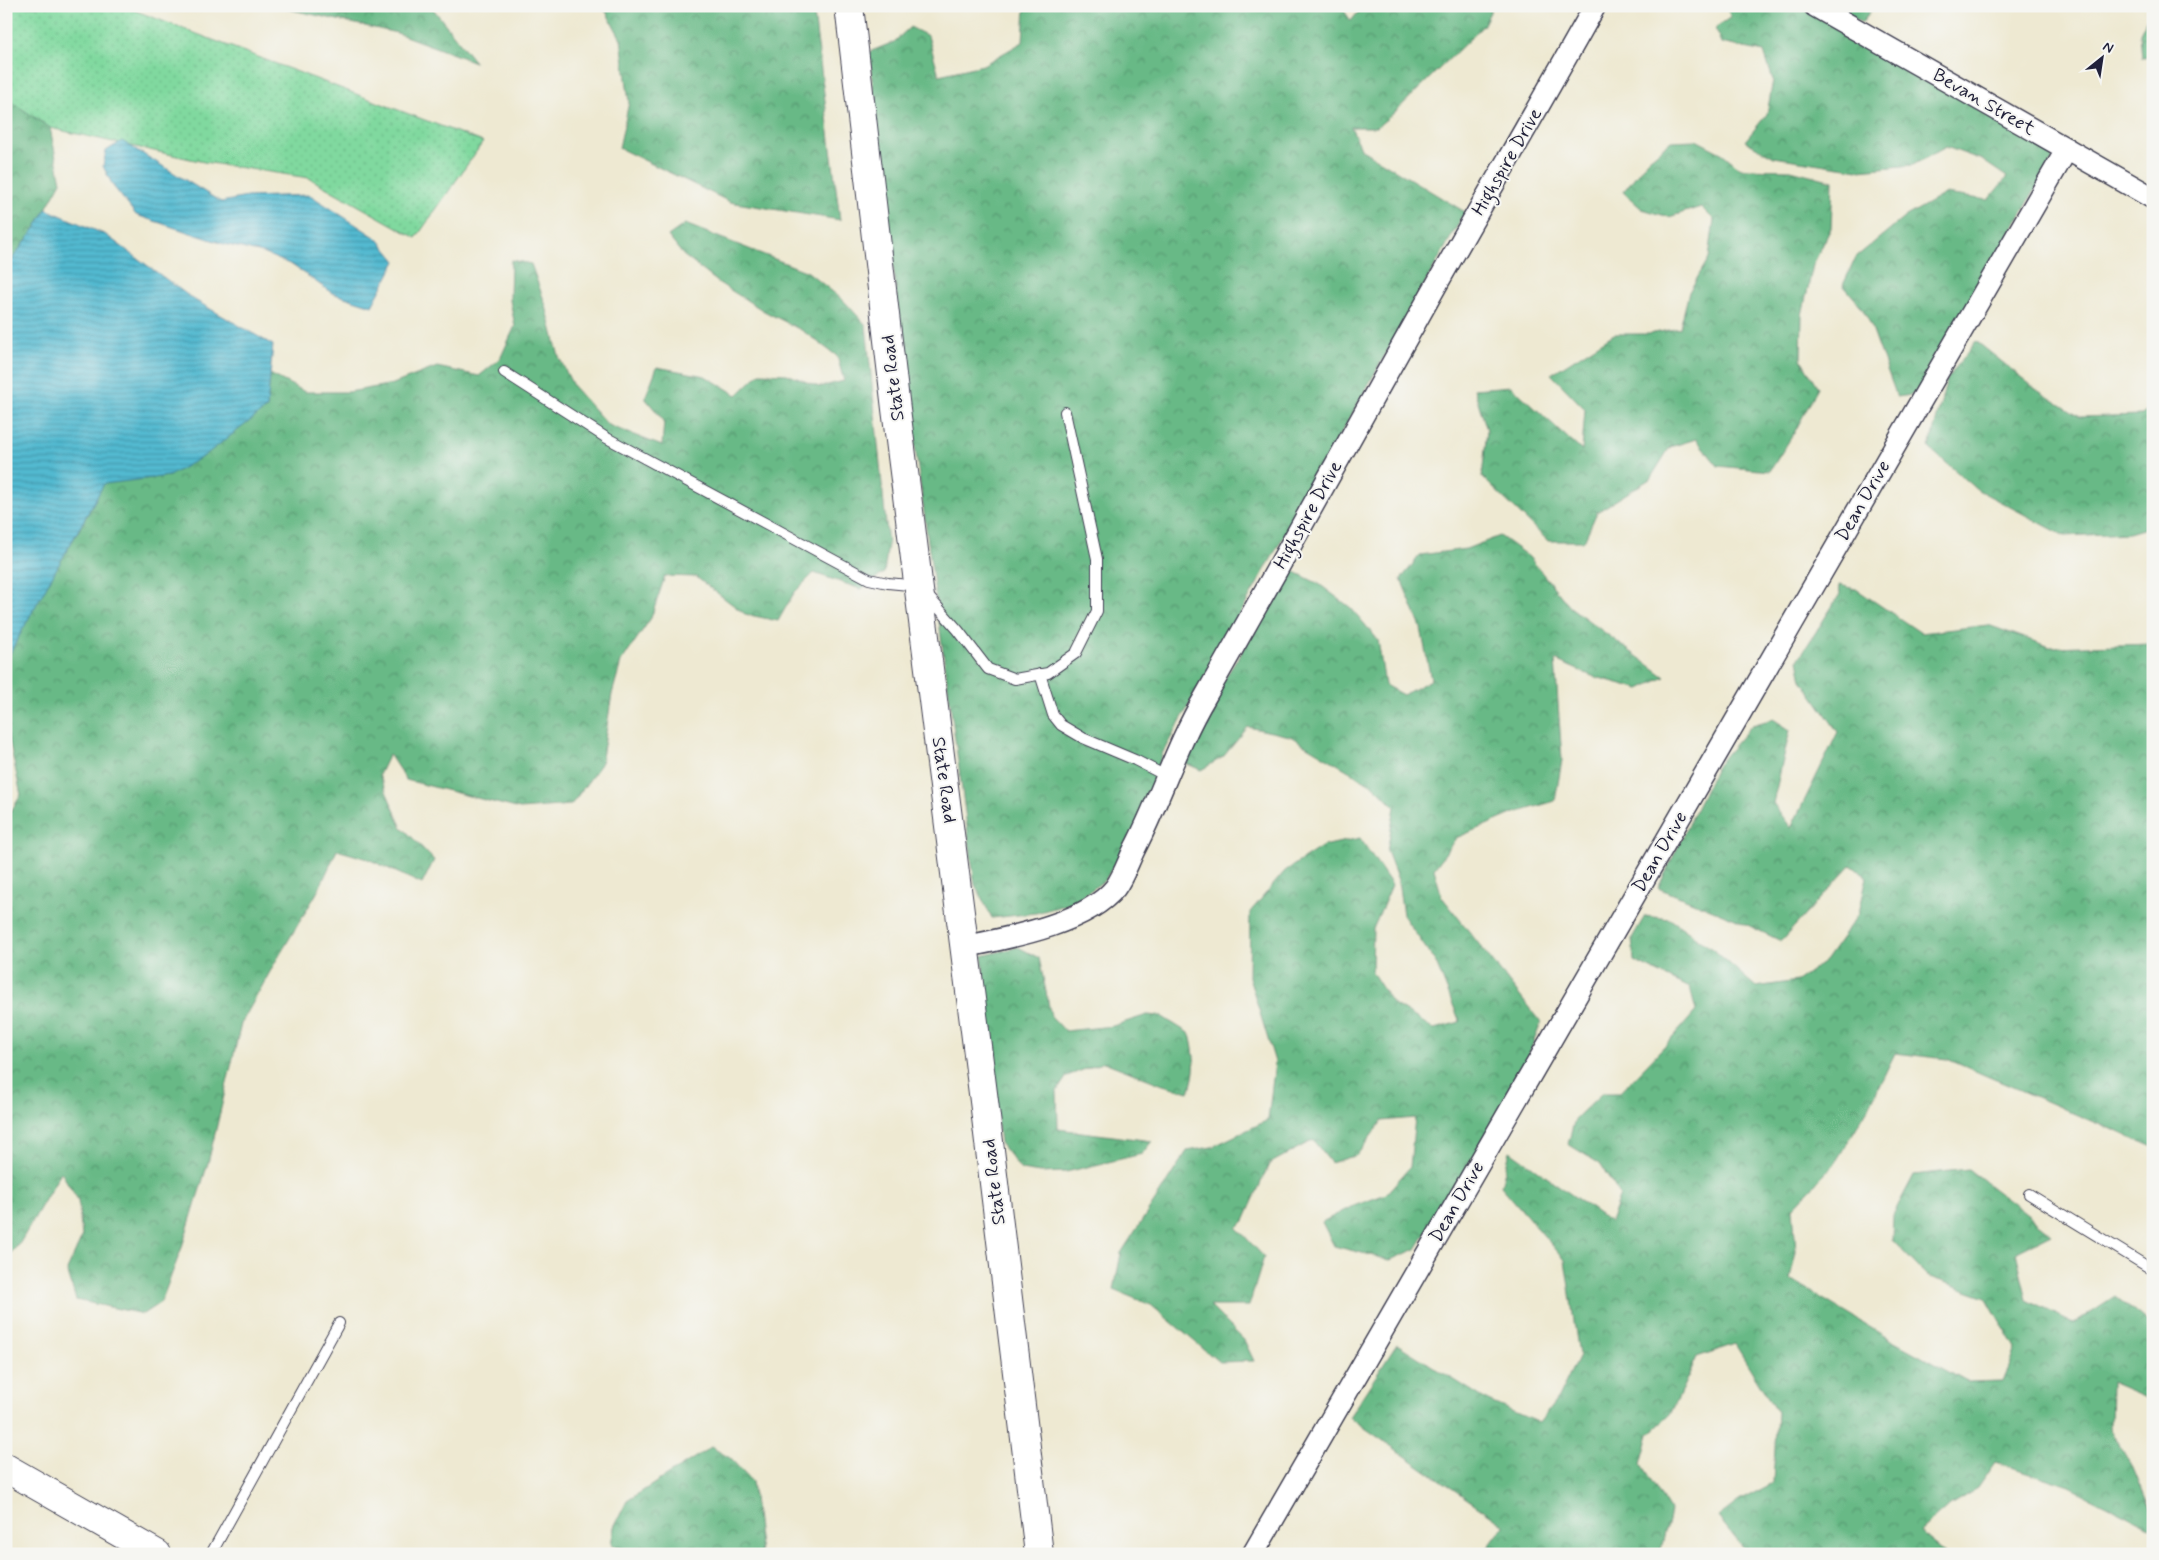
<svg xmlns="http://www.w3.org/2000/svg" width="2159" height="1560" font-family="Mynerve,sans-serif">
  <style>
    .grass { fill: url(#grass-dots); stroke: #517e6d }
    .forest { fill: url(#forest-crowns); stroke: #456e60 }
    .water { fill: url(#water-rules); stroke: #3a6e86 }
    .lines { fill: none; stroke-linecap: round; stroke-linejoin: round }
    .lane-casing { stroke: #414052; stroke-width: 12 }
    .street-casing { stroke: #414052; stroke-width: 24 }
    .secondary-casing { stroke: #414052; stroke-width: 30 }
    .lane { stroke: #fff; stroke-width: 10 }
    .street { stroke: #fff; stroke-width: 21 }
    .secondary { stroke: #fff; stroke-width: 28 }
    .labels { text-anchor: middle; dominant-baseline: central; stroke-width: 4; stroke-linejoin: round; paint-order: stroke }
    .street-label { font-size: 19px; fill: #22223b; stroke: #f6f6f2 }
  </style>
  <defs>
    <pattern id="grass-dots" width="8" height="8" patternUnits="userSpaceOnUse" patternTransform="scale(1.25)"><rect width="8" height="8" fill="#80d99f"/><path d="M2 2h.1M6 6h.1" fill="none" stroke="#6eba8a" stroke-width="1.8" stroke-linecap="round"/></pattern>
    <pattern id="forest-crowns" width="20" height="18" patternUnits="userSpaceOnUse" patternTransform="scale(1.25)"><rect width="20" height="18" fill="#68b986"/><path d="M2 6a3 3 0 1 1 6 0M12 15a3 3 0 1 1 6 0" fill="none" stroke="#55966f"/></pattern>
    <pattern id="water-rules" width="6" height="5" patternUnits="userSpaceOnUse" patternTransform="scale(1.25)"><rect width="6" height="5" fill="#52b9d0"/><path d="M0 2.5h6" fill="none" stroke="#4496aa"/></pattern>
  </defs>
  <rect width="100%" height="100%" fill="#f6f6f2"/>
  <filter id="ink" filterUnits="userSpaceOnUse"><feTurbulence type="fractalNoise" baseFrequency=".02" numOctaves="2"/><feDisplacementMap in="SourceGraphic" scale="10" xChannelSelector="R" yChannelSelector="G"/><feConvolveMatrix kernelMatrix="1 2 1 2 8 2 1 2 1" color-interpolation-filters="sRGB"/></filter>
  <filter id="wash" filterUnits="userSpaceOnUse"><feTurbulence type="fractalNoise" baseFrequency=".0096" numOctaves="4" result="noise"/><feDisplacementMap in="SourceGraphic" scale="20" xChannelSelector="R" yChannelSelector="G"/><feGaussianBlur stdDeviation="1.12" result="paint"/><feColorMatrix in="noise" values="0 0 0 0 0 0 0 0 0 0 0 0 0 0 0 0 0 1.4 0 .05"/><feComposite in="paint" operator="in"/></filter>
  <g filter="url(#wash)">
    <rect width="100%" height="100%" fill="#eee9d2"/>
    <polygon class="grass" points="6,6 123,6 483,142 416,238 309,178 204,162 50,128 6,98"/>
    <g class="forest">
      <polygon points="274,6 431,6 475,62 397,33"/>
      <polygon points="603,6 813,6 840,220 730,202 619,148 629,102 621,39"/>
      <polygon points="1025,6 1155,6 1161,9 1168,6 1341,6 1351,21 1363,6 1493,6 1483,26 1395,112 1377,127 1351,127 1362,150 1465,212 1163,752 1136,830 1105,880 1073,903 1036,913 992,918 975,885 907,388 869,52 894,42 910,27 928,36 939,75 983,65 1023,42"/>
      <polygon points="1725,6 1798,6 2053,148 2054,157 1926,381 1912,395 1897,397 1871,325 1861,306 1843,285 1856,257 1906,216 1945,194 1988,200 2007,177 1982,160 1946,147 1913,165 1859,170 1774,157 1745,141 1767,114 1773,80 1764,52 1721,43 1715,28 1731,17"/>
      <polygon points="1834,6 1874,6 1862,23"/>
      <polygon points="2153,6 2153,57 2142,58 2140,33"/>
      <polygon points="6,98 50,128 61,182 36,227 6,267"/>
      <polygon points="1696,140 1723,154 1741,169 1791,170 1833,181 1831,228 1813,265 1802,315 1801,359 1818,388 1794,433 1770,471 1718,466 1696,439 1670,447 1650,479 1597,512 1584,541 1548,541 1482,477 1487,430 1474,389 1511,386 1582,451 1585,409 1551,374 1614,334 1649,334 1680,328 1689,292 1709,258 1714,220 1701,207 1669,217 1642,209 1623,192 1648,160 1671,141"/>
      <polygon points="685,224 808,272 844,301 866,325 888,544 884,573 861,589 814,573 794,593 778,621 745,614 696,577 665,576 651,618 621,662 612,694 601,764 571,805 520,809 406,780 389,754 379,775 401,826 434,860 422,884 368,859 337,850 318,891 276,961 241,1024 208,1163 181,1250 161,1302 143,1314 76,1300 67,1270 82,1237 78,1200 61,1172 20,1243 6,1258 6,819 21,795 6,726 6,661 43,590 79,530 104,483 169,476 267,408 270,374 305,392 349,392 393,384 437,367 479,376 500,359 515,326 510,300 511,260 531,264 546,306 559,357 573,386 608,425 662,446 664,421 645,398 657,367 705,376 737,395 760,373 787,374 819,387 844,381 837,356 803,331 764,311 719,283 683,255 668,236"/>
      <polygon points="1976,341 2037,390 2080,417 2142,415 2153,404 2153,526 2129,533 2065,536 1978,490 1929,448 1947,379"/>
      <polygon points="1500,536 1529,557 1570,607 1665,677 1640,689 1592,676 1555,660 1562,760 1555,801 1512,814 1456,838 1434,869 1442,897 1541,1023 1514,1092 1416,1249 1390,1260 1334,1246 1322,1222 1351,1207 1386,1194 1410,1167 1415,1118 1382,1121 1357,1155 1331,1163 1313,1140 1269,1164 1244,1221 1237,1228 1264,1257 1249,1306 1210,1306 1244,1340 1254,1361 1219,1362 1151,1305 1114,1290 1121,1253 1187,1151 1212,1147 1268,1120 1275,1062 1249,977 1250,912 1285,871 1323,846 1360,838 1392,885 1373,929 1372,972 1392,1003 1434,1029 1460,1022 1436,963 1403,915 1398,880 1387,851 1395,807 1374,786 1290,736 1248,727 1223,757 1201,770 1183,762 1197,722 1293,571 1319,584 1351,608 1378,640 1385,685 1403,695 1431,680 1421,628 1401,579 1420,555 1466,549"/>
      <polygon points="1839,585 1856,589 1921,633 1988,625 2050,647 2153,644 2153,1147 1947,1059 1895,1053 1870,1105 1835,1163 1793,1208 1796,1252 1790,1279 1891,1340 1967,1382 2003,1381 2016,1349 1986,1297 1927,1276 1892,1240 1893,1215 1914,1175 1968,1169 2052,1234 2016,1252 2027,1300 2074,1323 2115,1296 2153,1327 2153,1401 2111,1383 2110,1427 2133,1467 2153,1516 2153,1529 2069,1486 1996,1462 1978,1488 1950,1505 1920,1532 1947,1554 1748,1554 1718,1517 1739,1501 1773,1483 1777,1412 1735,1344 1697,1357 1670,1415 1649,1434 1641,1464 1670,1511 1660,1554 1483,1554 1505,1525 1349,1417 1397,1344 1488,1401 1539,1423 1558,1398 1579,1355 1565,1260 1501,1186 1510,1151 1610,1222 1620,1195 1600,1164 1568,1144 1575,1119 1602,1093 1619,1093 1676,1034 1696,1011 1690,988 1634,961 1632,938 1645,916 1670,919 1715,951 1756,987 1797,981 1825,961 1859,913 1867,877 1851,865 1781,941 1735,919 1658,888 1718,764 1752,725 1773,719 1790,730 1773,803 1791,828 1838,732 1802,680 1798,660 1840,594"/>
      <path d="M1018,947L1039,958L1051,1016L1065,1031L1113,1026L1147,1015L1161,1016L1190,1034C1195,1056 1197,1070 1189,1092L1163,1085L1104,1062L1067,1076L1057,1091L1058,1129L1152,1141L1142,1154L1066,1172L1040,1173L1021,1170L1000,1143L985,1015L986,995L982,956Z"/>
      <polygon points="711,1447 730,1458 752,1482 761,1554 641,1554 611,1545 614,1527 627,1501"/>
    </g>
    <g class="water">
      <polygon points="122,141 221,202 247,197 310,195 378,239 396,261 372,306 332,293 292,265 263,253 224,244 136,215 113,186 103,166 106,151"/>
      <path d="M46,209L106,235L193,299L273,345L267,408L204,456L169,476L104,484C72,543 37,601 6,661V267L36,227Z"/>
    </g>
  </g>
  <g filter="url(#ink)">
    <g class="lines">
      <defs>
        <g id="lane">
          <polyline points="504,372 605,437 869,579 888,583 919,586 958,630 988,669 1015,679 1048,673 1076,653 1097,611 1097,559 1065,412"/>
          <polyline points="1040,674 1053,715 1061,725 1083,738 1135,760 1166,776"/>
          <polyline points="2029,1194 2153,1270"/>
          <polyline points="211,1554 339,1323"/>
        </g>
        <g id="street">
          <polyline points="1815,6 2153,198"/>
          <path d="M964,947C1007,938 1086,924 1115,888C1124,876 1129,859 1136,846C1161,797 1177,744 1205,697C1276,573 1345,447 1415,323C1474,217 1536,112 1595,6"/>
          <polyline points="1253,1554 2067,149"/>
        </g>
        <g id="secondary">
          <polyline points="849,6 896,409 985,1109 1039,1554"/>
          <polyline points="6,1468 157,1554"/>
        </g>
      </defs>
      <use href="#lane" class="lane-casing"/>
      <use href="#street" class="street-casing"/>
      <use href="#secondary" class="secondary-casing"/>
      <use href="#lane" class="lane"/>
      <use href="#street" class="street"/>
      <use href="#secondary" class="secondary"/>
    </g>
  </g>
  <g class="labels">
    <g class="street-label">
      <text transform="translate(1984 102) rotate(30)">Bevan Street</text>
      <text transform="translate(1507 162) rotate(-60)">Highspire Drive</text>
      <text transform="translate(893 378) rotate(-97)">State Road</text>
      <text transform="translate(1863 501) rotate(-60)">Dean Drive</text>
      <text transform="translate(1308 515) rotate(-61)">Highspire Drive</text>
      <text transform="translate(944 780) rotate(82)">State Road</text>
      <text transform="translate(1660 852) rotate(-60)">Dean Drive</text>
      <text transform="translate(994 1182) rotate(-97)">State Road</text>
      <text transform="translate(1457 1202) rotate(-60)">Dean Drive</text>
    </g>
  </g>
  <rect width="2159" height="1560" fill="none" stroke="#f6f6f2" stroke-width="25"/>
  <g transform="translate(2102 58) rotate(30)" stroke="#f6f6f2" stroke-width="4" paint-order="stroke">
  <path d="M0-4L9 19L0 12L-9 19Z" fill="#22223b"/>
  <text y="-8" font-size="14" font-weight="bold" text-anchor="middle" fill="#22223b">N</text>
  </g>
</svg>
